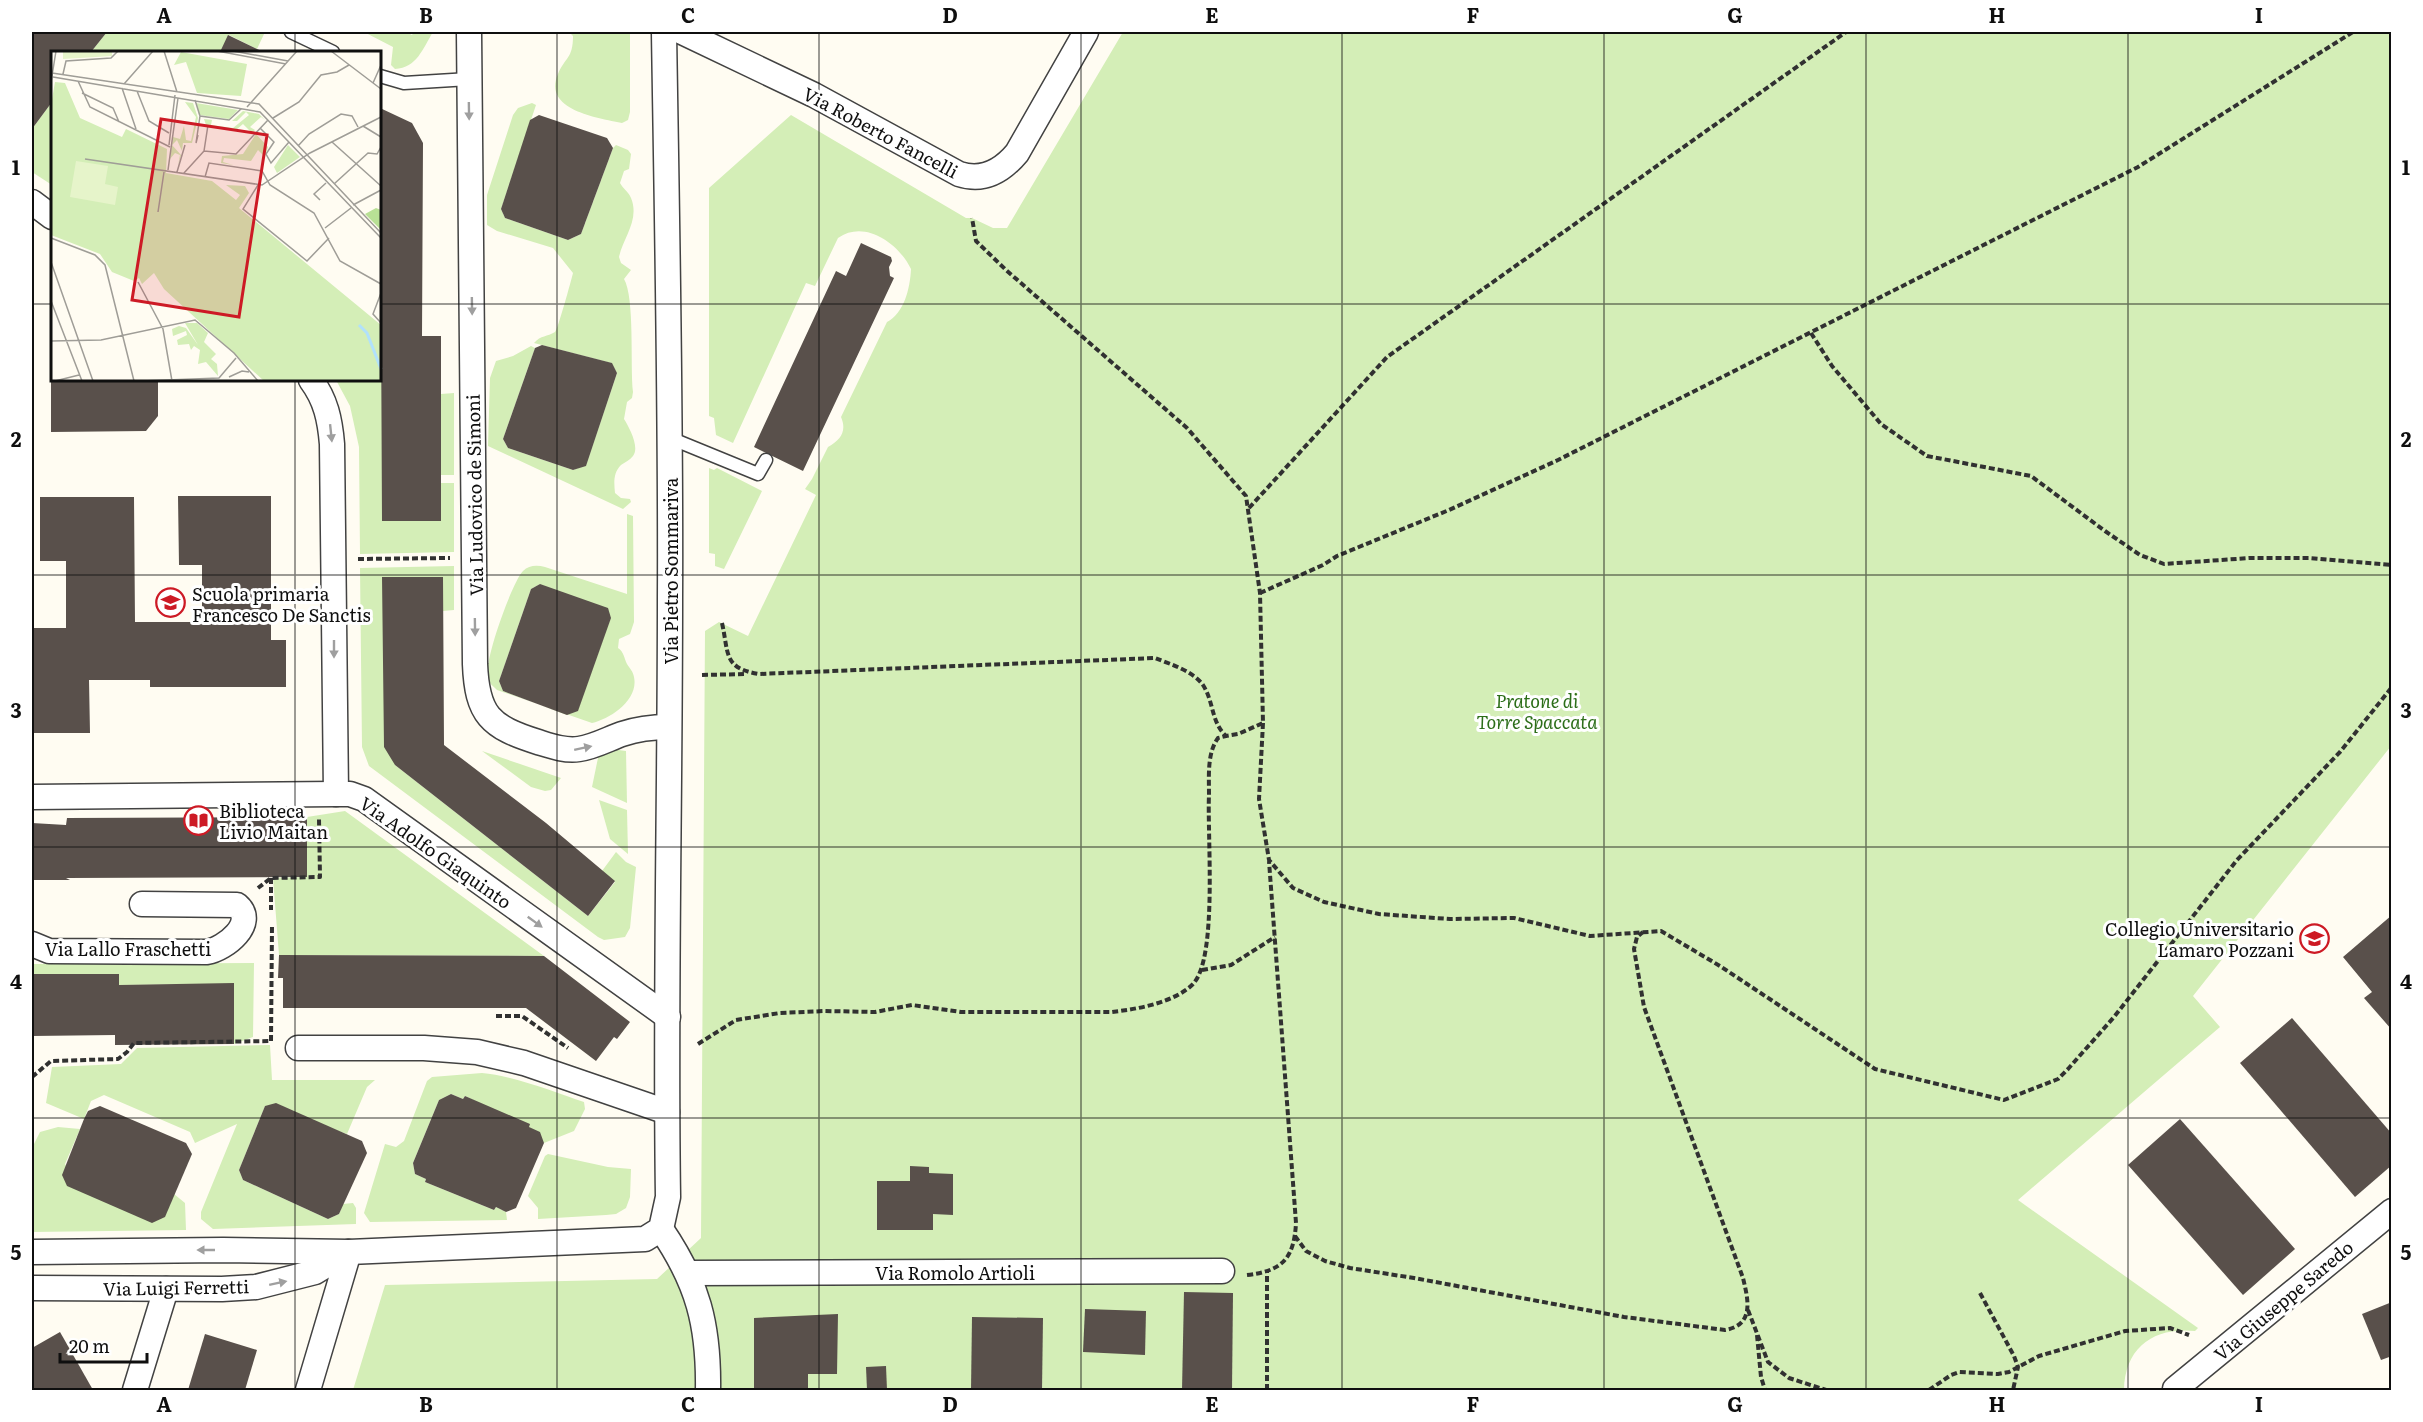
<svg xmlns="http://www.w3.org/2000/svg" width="2423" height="1422" font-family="Literata,serif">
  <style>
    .green { fill: #d4eeb7; fill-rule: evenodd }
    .building { fill: #59504b }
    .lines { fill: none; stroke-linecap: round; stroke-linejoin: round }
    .lane-casing { stroke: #424242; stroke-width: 15 }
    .street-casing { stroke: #424242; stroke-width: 27 }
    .path { stroke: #313131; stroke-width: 4; stroke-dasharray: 6 3; stroke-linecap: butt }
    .lane { stroke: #fff; stroke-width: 12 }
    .street { stroke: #fff; stroke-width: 24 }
    .oneway { fill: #9f9f9f }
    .grid { fill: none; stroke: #0f0f0f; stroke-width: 1.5; stroke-opacity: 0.55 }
    .labels { text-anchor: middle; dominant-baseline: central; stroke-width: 6; stroke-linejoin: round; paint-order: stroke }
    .street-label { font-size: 18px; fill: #0f0f0f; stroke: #fff }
    .poi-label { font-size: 18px; fill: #0f0f0f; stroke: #fff; text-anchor: start }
    .park-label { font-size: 18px; font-style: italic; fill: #2c6e19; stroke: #fff }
    .inset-river { fill: none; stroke: #b1e1fc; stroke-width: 3 }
    .inset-road { fill: none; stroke: #9f9d97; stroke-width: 1.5 }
    .view { fill: #cd1a25; fill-opacity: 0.15; stroke: #cd1a25; stroke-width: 3 }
    .inset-edge { fill: none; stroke: #0f0f0f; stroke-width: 3 }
    .neatline { fill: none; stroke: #0f0f0f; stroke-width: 2 }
    .grid-label { font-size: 20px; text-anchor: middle; font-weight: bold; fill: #0f0f0f }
  </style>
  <rect width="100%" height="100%" fill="#fffcf2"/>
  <g class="green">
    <polygon points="107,32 265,32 257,49 229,35 220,52 91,52"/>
    <path d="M364,32H406L412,35L414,32H433C423,48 417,68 395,69L391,65L393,47Z"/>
    <path d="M569,32H630V112L628,120L622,123C598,118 542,110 558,74C565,57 573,59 573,36Z"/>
    <path d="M1123,32H2391V746L2193,996L2220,1027L2018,1200L2198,1328L2195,1331C2154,1327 2125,1347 2124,1390H353L385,1285L657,1279L701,1238L705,631L719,622L748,636L816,495L805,489L812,479L828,447C841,440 847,431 841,417L887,322C904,313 910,289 911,269C899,244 865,219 838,238L815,286L806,283L733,443L716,435L714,418L709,416V188L791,115L966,218H972L993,228H1007Z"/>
    <polygon points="52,102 52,185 32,172 32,129"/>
    <path d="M532,103L536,105L501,209L505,218L568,240L581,234L613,148L616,145L628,150L631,154L629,169L624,171L620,183C623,189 629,192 631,198C640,220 623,238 619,257L621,263L631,270L624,279C635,298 630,366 633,392L632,398L627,402L624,419C629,427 640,447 633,456C630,460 625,462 621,465C613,473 614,483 615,493L621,498L630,499L631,502L623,509L488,446L490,378L496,361L513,356L531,346L535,348L503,439L508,448L573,470L586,465L617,373L611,363L534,343C541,335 547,337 555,332C558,329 571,281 573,273L553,248L497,231L487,225V195L513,115L518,108Z"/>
    <polygon points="380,344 382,344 382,521 441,521 441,483 454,483 454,552 360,554 359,447 350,406 336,380 380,380"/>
    <polygon points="454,393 454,475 441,475 441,394"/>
    <polygon points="709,468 714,470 717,468 762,491 724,569 715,566 715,554 709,553"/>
    <path d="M627,514L633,516L634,622L630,634L619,639L618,648C624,652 624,658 627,664C630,669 633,671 634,677C639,700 610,719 592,723L497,690C494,687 489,683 488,679C482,666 512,582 523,571C529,565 537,565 545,567L627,594ZM540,584L567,715L503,691L499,681L531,589Z"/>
    <polygon points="454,566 454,610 443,611 442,577 383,577 395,765 588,916 615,882 602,871 616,852 626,862 636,867 630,928 625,937 604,940 598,937 369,766 362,747 360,568"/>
    <polygon points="611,749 626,751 627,803 592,787 599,753"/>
    <polygon points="482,751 561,778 551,790 545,791 531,787"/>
    <polygon points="599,800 627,810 628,854 610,839"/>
    <polygon points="345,811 544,956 279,955 273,878 307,877 307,817"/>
    <polygon points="254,963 253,1037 234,1044 233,984 119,985 119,974 32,974 32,964"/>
    <polygon points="270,1045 272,1080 375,1080 367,1087 347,1134 265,1106 239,1170 243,1180 328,1219 339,1214 343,1204 353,1203 356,1208 356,1224 213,1229 201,1219 201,1212 237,1124 195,1143 190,1132 104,1095 91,1101 84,1119 46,1103 52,1067 121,1064 137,1048"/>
    <path d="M482,1073C511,1075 555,1092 584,1102L585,1109L574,1131L544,1143L529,1127L465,1096L463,1099L451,1094L439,1100L413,1163L415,1174L426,1179L425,1182L494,1210L496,1207L506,1212L507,1220L370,1222L364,1213L385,1144L396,1147L404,1141L427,1081L432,1077Z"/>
    <polygon points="58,1127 80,1129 65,1164 71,1175 174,1194 185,1203 186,1230 32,1232 32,1148 40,1132"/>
    <polygon points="548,1154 608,1167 631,1169 630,1197 626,1208 616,1214 606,1215 538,1219 538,1208 528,1196 545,1156"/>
  </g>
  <g class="building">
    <polygon points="32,32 107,32 91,52 52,52 52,102 32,129"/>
    <polygon points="228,35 257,49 264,52 220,52"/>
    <polygon points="380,108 412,123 423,143 422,336 441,336 441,521 382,521"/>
    <polygon points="539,115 607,138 613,148 581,234 568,240 505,218 501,209 530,120"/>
    <polygon points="861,243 891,257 892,261 889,267 890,276 894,278 803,471 754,447 836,271 846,276"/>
    <polygon points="542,345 612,363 617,373 586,466 573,470 508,448 503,439 535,348"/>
    <polygon points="51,380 158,380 158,416 146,431 51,432"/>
    <polygon points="178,496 271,496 271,640 286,640 286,687 150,687 150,680 89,680 90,733 32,733 32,628 66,628 66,561 40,561 40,497 134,497 135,622 202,622 202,565 179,565"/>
    <polygon points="382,577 443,577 444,745 546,823 615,881 588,916 395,765 384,747"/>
    <polygon points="540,584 608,608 611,618 578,711 567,715 503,691 499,681 531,589"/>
    <polygon points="307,817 307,877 66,878 70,880 32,880 32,823 66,825 67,818"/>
    <polygon points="2392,915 2392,1030 2364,998 2372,992 2343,957"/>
    <polygon points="279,955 544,956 630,1022 617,1039 614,1037 596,1061 526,1008 283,1008 283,978 278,978"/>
    <polygon points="32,974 119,974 119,985 234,983 234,1044 115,1045 115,1035 32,1036"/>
    <polygon points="2292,1018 2392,1134 2392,1165 2355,1197 2240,1063"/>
    <polygon points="451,1094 463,1099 465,1096 530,1124 529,1127 540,1132 544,1143 516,1208 506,1212 496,1207 494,1210 425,1182 426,1179 415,1174 413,1163 439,1100"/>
    <polygon points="276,1103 362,1141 367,1153 339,1214 328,1219 243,1180 239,1170 265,1106"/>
    <polygon points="100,1106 186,1143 192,1154 165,1217 152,1223 67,1186 62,1175 84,1119 88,1111"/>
    <polygon points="2180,1119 2295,1249 2243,1295 2128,1165"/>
    <polygon points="910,1166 929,1167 929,1173 953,1174 953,1215 933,1214 933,1230 877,1230 877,1181 910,1181"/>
    <polygon points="1184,1292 1233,1293 1232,1390 1182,1390"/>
    <polygon points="2392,1302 2392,1356 2381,1360 2362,1314"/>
    <polygon points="1085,1309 1146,1311 1145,1355 1083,1352"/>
    <polygon points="838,1314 837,1374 808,1374 808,1390 754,1390 754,1318"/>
    <polygon points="972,1317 1043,1318 1042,1390 971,1390"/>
    <polygon points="60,1332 93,1390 32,1390 32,1348"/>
    <polygon points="205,1334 257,1350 245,1390 188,1390"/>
    <polygon points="886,1366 887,1390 867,1390 866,1367"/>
  </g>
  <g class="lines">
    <defs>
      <g id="lane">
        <polyline points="291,32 333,52"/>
        <polyline points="380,76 404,83 469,79"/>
        <polyline points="670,438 758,474 766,460"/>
      </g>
      <g id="street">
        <path d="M469,32L475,664C477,715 490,727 538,742C551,746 565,751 579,749C594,747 608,739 622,734C637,729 652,727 668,727"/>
        <path d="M682,32L814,95L959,174C983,182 1002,171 1017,153L1086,32"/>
        <polyline points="32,202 52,217"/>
        <path d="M311,380C326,400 330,420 332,444L336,794H350L364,799L668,1017"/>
        <polyline points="32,797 336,794"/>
        <path d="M32,944L49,951L207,952C225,949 258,923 237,905L142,904"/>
        <polyline points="298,1048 424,1048 477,1052 524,1063 667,1112"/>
        <path d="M661,1229C698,1283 709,1325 708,1390"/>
        <path d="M32,1252L223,1250L349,1252L645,1239L661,1229L668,1197C665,998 670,799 670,600C671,410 667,221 664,32"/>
        <polyline points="688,1273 1222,1271"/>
        <polyline points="32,1288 222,1289 256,1287 315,1272 348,1252"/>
        <polyline points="2175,1389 2392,1211"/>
        <polyline points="135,1390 166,1289"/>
        <polyline points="308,1390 349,1252"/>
      </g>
    </defs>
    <use href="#lane" class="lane-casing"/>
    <use href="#street" class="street-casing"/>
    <g class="path">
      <polyline points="1811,333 1832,366 1881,424 1927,456 2031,476 2105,531 2140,555 2164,564 2250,558 2309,558 2392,565"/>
      <polyline points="1249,508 1387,357 1846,32"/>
      <polyline points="358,559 450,558"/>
      <polyline points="1260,593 1323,565 1337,556 1449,510 1558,460 2138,167 2353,32"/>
      <path d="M722,623C729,654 723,668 759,674L1155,658C1170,664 1193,671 1203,685C1214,702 1211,722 1226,736L1238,734L1263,723L1260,593L1246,496L1187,428L1006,270L976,241L972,218"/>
      <polyline points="702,675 746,674"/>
      <polyline points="1263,723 1259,799 1269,860 1293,888 1324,902 1379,914 1450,919 1514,918 1590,936 1661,931 1720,966 1875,1069 2004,1100 2058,1079 2068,1069 2114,1017 2237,860 2340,752 2392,687"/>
      <polyline points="271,878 271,910"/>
      <polyline points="258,888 271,878 320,877 319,819"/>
      <polyline points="1202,970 1231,965 1275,937"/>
      <polyline points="496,1016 522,1016 568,1048"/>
      <polyline points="271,1041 272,926"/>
      <path d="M698,1044L736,1020L780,1013L825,1011L875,1012L912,1005L961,1012H1112C1137,1009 1174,1003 1193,984C1218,958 1207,834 1209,795C1209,776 1207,753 1218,738L1226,736"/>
      <polyline points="32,1077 51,1061 118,1059 127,1052 134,1043 271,1041"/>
      <path d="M1295,1236L1306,1251L1325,1261L1350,1268L1414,1278L1624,1317L1725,1330C1755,1325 1748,1299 1743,1278L1644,1007L1634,949L1637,937L1643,932"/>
      <path d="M1247,1275C1282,1271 1294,1259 1296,1223L1269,861"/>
      <polyline points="1980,1293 2014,1356 2018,1367 2013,1390"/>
      <polyline points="1748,1310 1768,1362 1789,1378 1826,1390"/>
      <polyline points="1757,1335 1761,1377 1765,1390"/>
      <polyline points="1267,1390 1267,1271"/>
      <polyline points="1929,1390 1951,1375 1959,1372 1998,1374 2009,1372 2039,1356 2125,1331 2170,1328 2189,1335"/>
    </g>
    <use href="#lane" class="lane"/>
    <use href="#street" class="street"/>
  </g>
  <defs><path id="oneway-solid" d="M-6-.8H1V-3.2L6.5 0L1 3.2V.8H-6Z" transform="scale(1.5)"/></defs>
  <g class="oneway">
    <use href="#oneway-solid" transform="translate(469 111) rotate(89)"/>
    <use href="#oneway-solid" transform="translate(472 306) rotate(89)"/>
    <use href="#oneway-solid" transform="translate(331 433) rotate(84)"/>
    <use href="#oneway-solid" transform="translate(475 627) rotate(89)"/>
    <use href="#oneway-solid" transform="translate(334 649) rotate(90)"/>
    <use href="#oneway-solid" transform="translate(583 748) rotate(-12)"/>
    <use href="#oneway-solid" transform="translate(535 922) rotate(36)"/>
    <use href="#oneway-solid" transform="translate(206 1250) rotate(180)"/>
    <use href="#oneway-solid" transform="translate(278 1283) rotate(-12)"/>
  </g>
  <path class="grid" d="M295,32V52M557,32V1390M819,32V1390M1081,32V1390M1342,32V1390M1604,32V1390M1866,32V1390M2128,32V1390M32,304H52M380,304H2392M295,380V1390M32,575H2392M32,847H2392M32,1118H2392"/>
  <defs>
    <symbol id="school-ring" viewBox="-11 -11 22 22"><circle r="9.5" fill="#fff" stroke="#cd1a25" stroke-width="1.5"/><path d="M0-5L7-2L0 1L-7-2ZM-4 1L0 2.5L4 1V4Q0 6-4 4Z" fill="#cd1a25"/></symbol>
    <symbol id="library-ring" viewBox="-11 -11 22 22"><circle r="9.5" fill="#fff" stroke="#cd1a25" stroke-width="1.5"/><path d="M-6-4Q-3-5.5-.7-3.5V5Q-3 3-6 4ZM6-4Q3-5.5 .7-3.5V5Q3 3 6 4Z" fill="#cd1a25"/></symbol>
    <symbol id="university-ring" viewBox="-11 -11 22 22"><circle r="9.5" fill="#fff" stroke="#cd1a25" stroke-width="1.5"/><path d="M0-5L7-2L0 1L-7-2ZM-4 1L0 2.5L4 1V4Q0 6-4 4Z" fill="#cd1a25"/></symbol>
  </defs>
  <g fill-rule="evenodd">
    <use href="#school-ring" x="154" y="586" width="33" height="33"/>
    <use href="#library-ring" x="182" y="804" width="33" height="33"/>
    <use href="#university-ring" x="2298" y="922" width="33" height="33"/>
  </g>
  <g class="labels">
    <g class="street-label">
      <text transform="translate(881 132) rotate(28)">Via Roberto Fancelli</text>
      <text transform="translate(474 495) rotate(-91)">Via Ludovico de Simoni</text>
      <text transform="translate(670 571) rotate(-90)">Via Pietro Sommariva</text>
      <text transform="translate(436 852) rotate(35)">Via Adolfo Giaquinto</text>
      <text x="128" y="948">Via Lallo Fraschetti</text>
      <text x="955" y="1272">Via Romolo Artioli</text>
      <text transform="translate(176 1287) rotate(-1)">Via Luigi Ferretti</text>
      <text transform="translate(2283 1300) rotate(-40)">Via Giuseppe Saredo</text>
    </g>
    <g class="poi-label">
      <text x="192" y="593">Scuola primaria<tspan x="192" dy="21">Francesco De Sanctis</tspan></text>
      <text x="219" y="810">Biblioteca<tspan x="219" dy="21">Livio Maitan</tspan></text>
      <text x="2294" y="928" text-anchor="end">Collegio Universitario<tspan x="2294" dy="21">Lamaro Pozzani</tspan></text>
    </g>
    <g class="park-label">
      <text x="1537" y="700">Pratone di<tspan x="1537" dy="21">Torre Spaccata</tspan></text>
    </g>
  </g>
  <g transform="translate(51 51)">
    <rect width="330" height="330" fill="#fffcf2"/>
    <path d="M130,1L196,13L190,45L146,42L135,11L123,14ZM4,31L14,32L29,67L71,86L75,78L116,98L115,122L161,130L185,149L189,144L175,134L194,135L198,142L188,157L330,274V330H213L113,238L103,222L91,233L88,227L83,230L61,221L49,203L0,184V54ZM134,51L142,52L147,67L141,92H132L131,100L126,89L121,94L130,104L127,115L129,104L124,102L119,108L122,86L129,88L133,75L135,89L140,90L145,66ZM145,52L187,59L178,68L148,64ZM192,60L208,63L214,69L210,66L199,76L204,79L201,82L192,73L185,79L155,74L153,68L178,71L161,69L160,74L182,77L198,64L195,61L186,70H181ZM205,83L217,96L214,106L207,99L200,110L173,107L172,111L182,114L170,112L171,105L192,103ZM237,94L249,106L226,122L223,116ZM134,272H146L157,282L153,291L165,303L160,308L166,313L167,325L155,311L147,313L149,299L143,295L140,299L138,293L127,294L126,289L136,284L135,280L122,285L121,278L128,275L135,277L147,294Z" fill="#d4eeb7"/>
    <path d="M325,157L330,159V179L314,163Z" fill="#b8e095"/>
    <path d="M12,0H61V5L12,8ZM25,110L57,115L54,133L67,136L64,154L19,146Z" fill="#e6f4ca"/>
    <path class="inset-river" d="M308,274L316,282L330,318"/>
    <path class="inset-road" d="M113,0L126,41M166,0L235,13M182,0L237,10M280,0L330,38M1,22L208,53L330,182M12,23L15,10L60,7L67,0M2,26L209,61L330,187M27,30L39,56L119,96M0,31L5,0M322,32L330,14M73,33L102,0M71,37L85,78M86,40L98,70L118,82M31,42L62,57L68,71M144,49L149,65L178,69L190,58M196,56L246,0M222,67L248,51L270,24L286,21L298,14M312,75L330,86M209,77L223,91L215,103L220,112L238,91M147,84L145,92L149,65M281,91L330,135M118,94L124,44M247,95L258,83L290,63L301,65L307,76M153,100L157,74M34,108L211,134L259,102L330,66M117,119L127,47M126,121L134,94M133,122L153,100L185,103L217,69M154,126L158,112L211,120L219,134L263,162L289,210L330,233M283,133L317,102L326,103L330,96M207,134L192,158L256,210L278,187M269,149L263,143L275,132M302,154L330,139M107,161L113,121M274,177L300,157M0,187L44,204L54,214L83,330M0,211L42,330M87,231L112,278L121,330M330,242L322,263L330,272M0,250L31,330M0,290L50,289L144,269L183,302L207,330M178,326L191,320L198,321M4,330L28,324M90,330L168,327L185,307"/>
    <path class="view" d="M110,68L216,84L188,266L81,249Z"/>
    <rect width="330" height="330" class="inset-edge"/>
  </g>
  <rect width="2423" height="1422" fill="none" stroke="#ffffff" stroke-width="66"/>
  <path d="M60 1353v9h87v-9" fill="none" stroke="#0f0f0f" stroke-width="3"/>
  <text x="69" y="1353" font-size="18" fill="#0f0f0f" stroke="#ffffff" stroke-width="4.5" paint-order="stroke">20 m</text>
  <rect x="33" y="33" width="2357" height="1356" class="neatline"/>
  <g class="grid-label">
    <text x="164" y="23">A</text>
    <text x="426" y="23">B</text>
    <text x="688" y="23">C</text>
    <text x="950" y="23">D</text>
    <text x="1212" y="23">E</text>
    <text x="1473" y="23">F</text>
    <text x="1735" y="23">G</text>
    <text x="1997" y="23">H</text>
    <text x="2259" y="23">I</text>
    <text x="16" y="175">1</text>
    <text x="2406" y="175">1</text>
    <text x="16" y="447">2</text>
    <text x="2406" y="447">2</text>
    <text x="16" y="718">3</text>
    <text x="2406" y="718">3</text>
    <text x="16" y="989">4</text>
    <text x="2406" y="989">4</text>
    <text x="16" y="1260">5</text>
    <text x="2406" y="1260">5</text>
    <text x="164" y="1412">A</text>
    <text x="426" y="1412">B</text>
    <text x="688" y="1412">C</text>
    <text x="950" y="1412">D</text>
    <text x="1212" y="1412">E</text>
    <text x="1473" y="1412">F</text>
    <text x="1735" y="1412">G</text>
    <text x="1997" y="1412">H</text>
    <text x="2259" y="1412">I</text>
  </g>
</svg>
